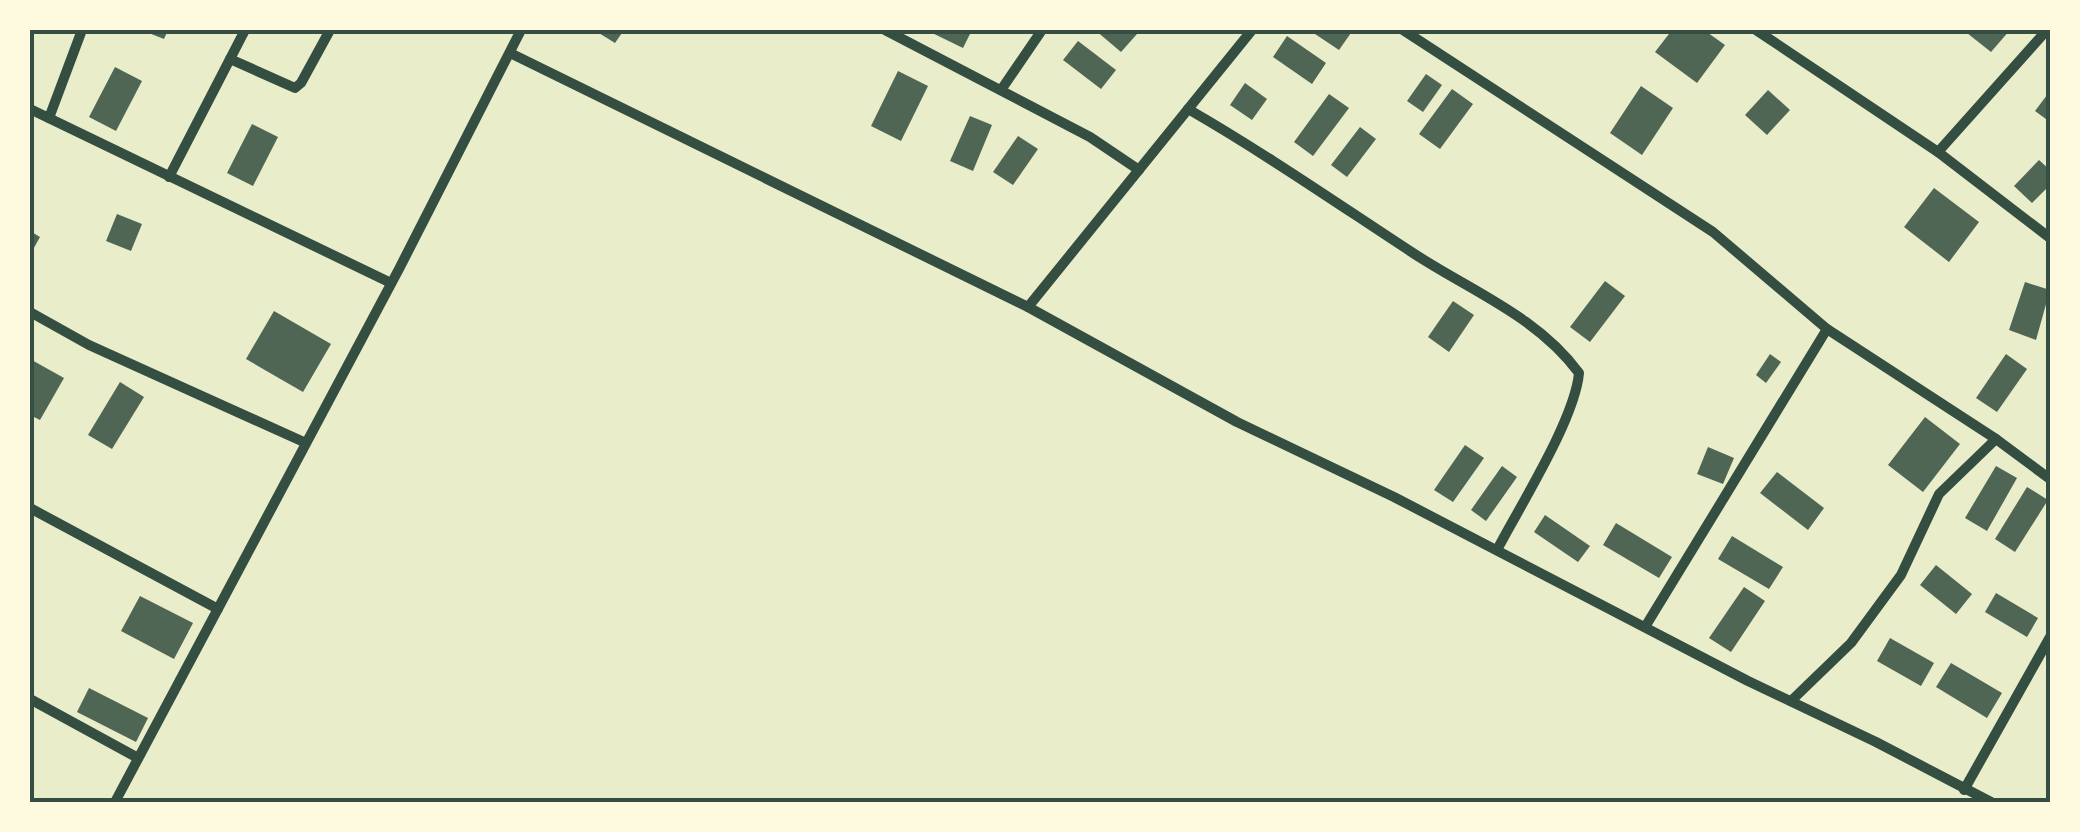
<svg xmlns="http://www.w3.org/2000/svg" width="2080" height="832" font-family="Roboto,sans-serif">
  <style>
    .building { fill: #4f6655 }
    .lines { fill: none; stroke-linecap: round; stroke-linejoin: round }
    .minor { stroke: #344e41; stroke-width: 10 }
    .neatline { fill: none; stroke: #344e41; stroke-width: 4 }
  </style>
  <rect width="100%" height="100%" fill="#e9edc9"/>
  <g class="building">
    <polygon points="141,30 168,30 164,39"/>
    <polygon points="594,30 624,30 615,43"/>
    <polygon points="926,30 972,30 963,48"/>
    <polygon points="1095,30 1133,30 1137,34 1121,52"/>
    <polygon points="1309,30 1353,30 1339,50"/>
    <polygon points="1672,30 1704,30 1725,45 1697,83 1655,52"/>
    <polygon points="1969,30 2010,30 1991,52 1967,33"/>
    <polygon points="1287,36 1326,63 1312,84 1273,57"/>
    <polygon points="1078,41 1116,70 1101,89 1063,60"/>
    <polygon points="115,67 142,81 116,131 89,117"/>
    <polygon points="898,71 928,86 901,141 871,126"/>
    <polygon points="1426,74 1442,85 1423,112 1407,101"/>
    <polygon points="1245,83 1267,99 1252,120 1230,105"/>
    <polygon points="1641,86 1673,108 1642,155 1610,133"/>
    <polygon points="1452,89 1473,104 1440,149 1419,134"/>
    <polygon points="1768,90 1790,110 1767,135 1745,115"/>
    <polygon points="2050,91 2050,122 2035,111"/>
    <polygon points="1329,94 1349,108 1313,156 1294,142"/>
    <polygon points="970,116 992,125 973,171 950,161"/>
    <polygon points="252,124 278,137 253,186 227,173"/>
    <polygon points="1360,127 1376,139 1347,177 1331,165"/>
    <polygon points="1018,136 1038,149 1013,185 993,172"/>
    <polygon points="2039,160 2050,170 2050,185 2032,203 2014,186"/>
    <polygon points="1934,188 1979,222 1949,262 1904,227"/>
    <polygon points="117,214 142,224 131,251 106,241"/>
    <polygon points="30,231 40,237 30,255"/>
    <polygon points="1605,281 1625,296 1590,342 1570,327"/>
    <polygon points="2025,282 2050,290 2036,340 2009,330"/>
    <polygon points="1453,301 1474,315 1449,352 1428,337"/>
    <polygon points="274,311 331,344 303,392 246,359"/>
    <polygon points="1770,354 1781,362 1766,383 1756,375"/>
    <polygon points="2006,354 2027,369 1997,412 1976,398"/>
    <polygon points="30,359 64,378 40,420 30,415"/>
    <polygon points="120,382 144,397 112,449 88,435"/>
    <polygon points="1925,417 1960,444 1923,492 1888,465"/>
    <polygon points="1465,445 1484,458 1453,502 1434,490"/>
    <polygon points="1708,447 1734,458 1723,484 1697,474"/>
    <polygon points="1502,466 1517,477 1486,521 1471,510"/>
    <polygon points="1996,466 2017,478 1987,531 1965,518"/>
    <polygon points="1777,472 1824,508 1808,530 1760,493"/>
    <polygon points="2027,487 2048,500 2015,552 1995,539"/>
    <polygon points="1545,515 1590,546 1578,562 1534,532"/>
    <polygon points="1616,523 1672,557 1659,578 1603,545"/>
    <polygon points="1732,536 1783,567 1769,589 1718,559"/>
    <polygon points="1936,565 1972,594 1956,614 1920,585"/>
    <polygon points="1744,587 1765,601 1731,652 1709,638"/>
    <polygon points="1996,593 2038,618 2027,637 1985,612"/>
    <polygon points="140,596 193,623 174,659 121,631"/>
    <polygon points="1890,638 1934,663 1921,686 1877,661"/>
    <polygon points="1951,663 2002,693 1987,718 1936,687"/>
    <polygon points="89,688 148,718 136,742 77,712"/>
  </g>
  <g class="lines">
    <g class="minor">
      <polyline points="885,30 1090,137 1139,170"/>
      <polyline points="1403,30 1713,232 1827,329 1996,439 2050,479"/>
      <polyline points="1756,30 1938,152 2050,238"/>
      <polyline points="510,53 1028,307 1237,422 1394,497 1748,681 1876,742 1991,802"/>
      <polyline points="230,59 295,88 301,83 330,30"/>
      <polyline points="1001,90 1042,30"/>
      <polyline points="30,109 391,283"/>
      <path d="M1188,109C1266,154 1338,204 1413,253C1471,291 1537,316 1579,373C1575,419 1520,506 1497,550"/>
      <polyline points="49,118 82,30"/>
      <polyline points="1938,152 2047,30"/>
      <polyline points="169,177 245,30"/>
      <polyline points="1028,307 1252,30"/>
      <polyline points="30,312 89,345 306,443"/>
      <polyline points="30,508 218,609"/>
      <polyline points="1645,627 1827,329"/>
      <polyline points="30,699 138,758"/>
      <polyline points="1791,701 1851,643 1901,575 1939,494 1996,439"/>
      <polyline points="1964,790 2050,637"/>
      <polyline points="115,802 399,269 521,30"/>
    </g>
  </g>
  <rect width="2080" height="832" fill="none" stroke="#fefae0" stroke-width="65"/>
  <rect x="32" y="32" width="2016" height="768" class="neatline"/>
</svg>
